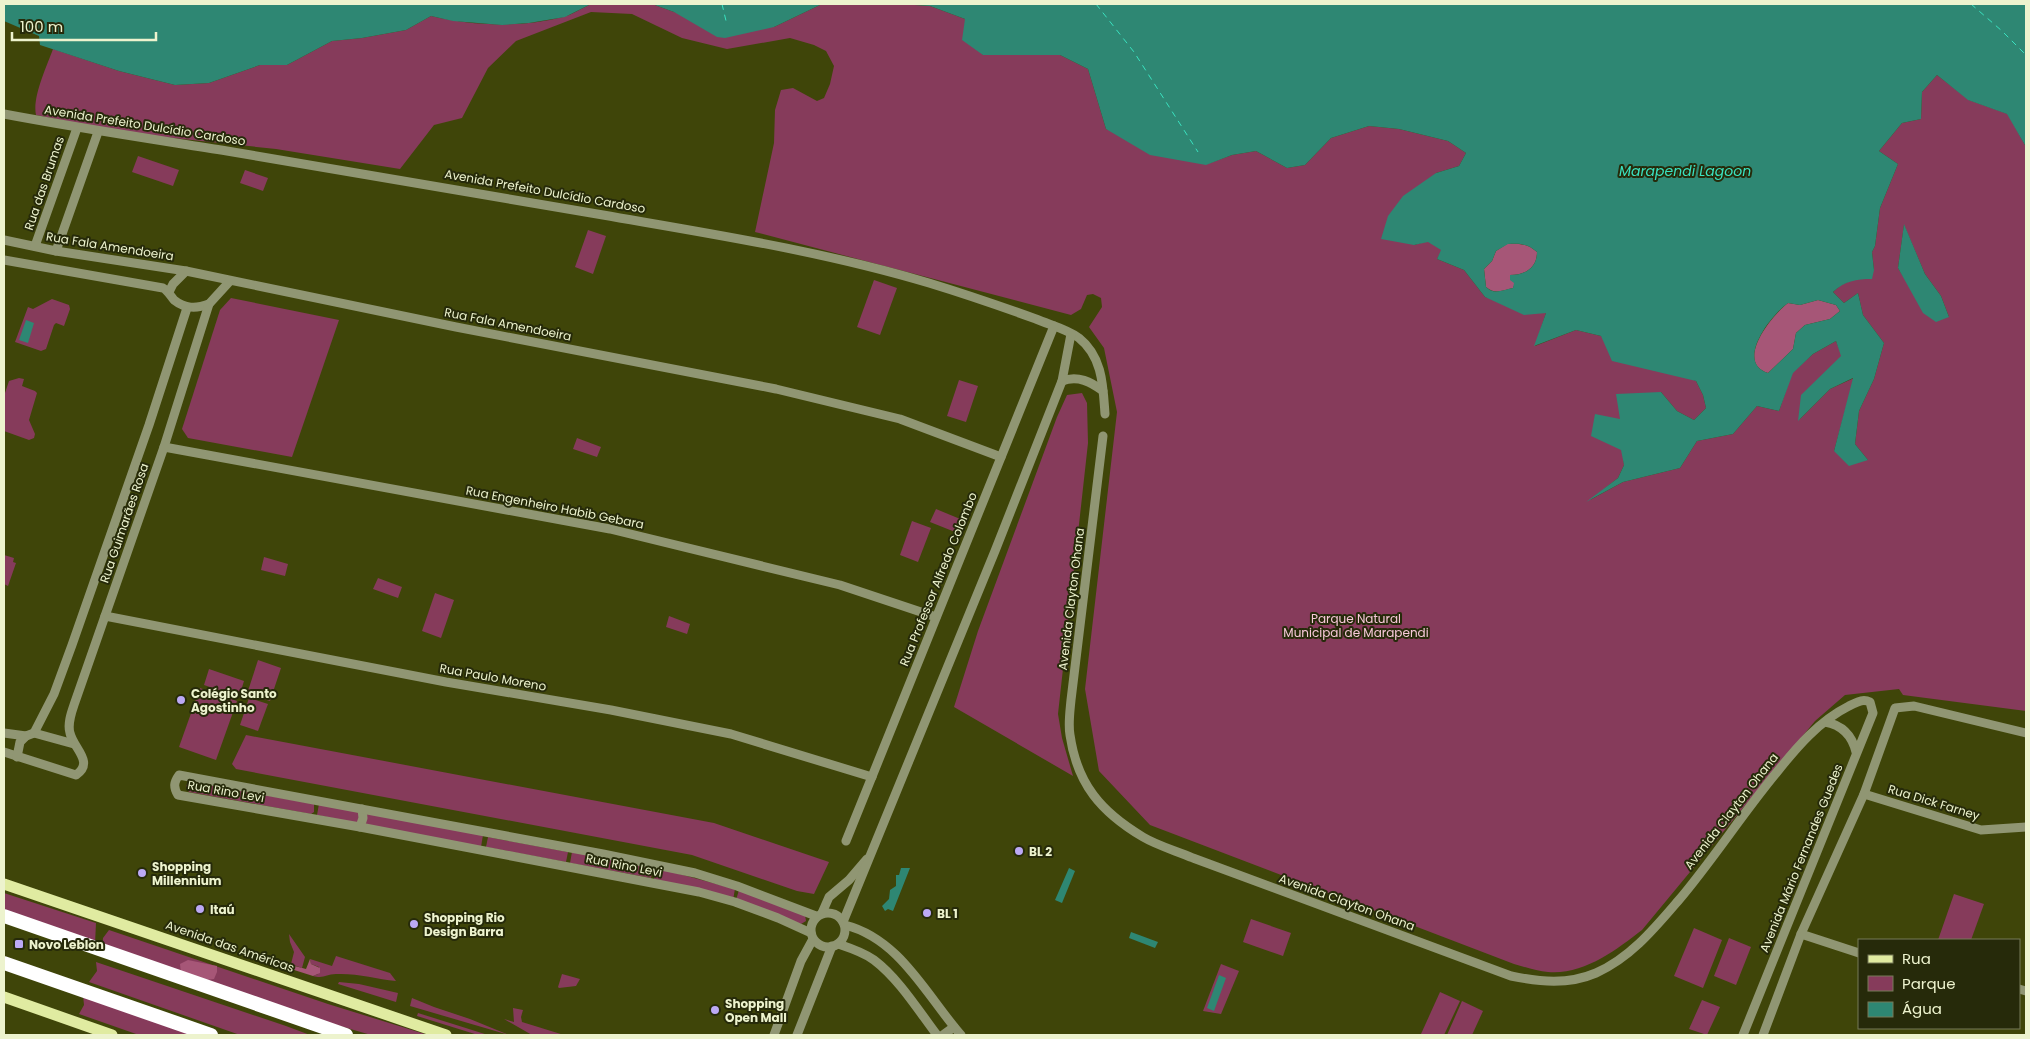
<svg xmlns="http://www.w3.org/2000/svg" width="2030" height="1039" font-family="Poppins,sans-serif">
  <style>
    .green { fill: #863b5b; fill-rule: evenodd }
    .forest { fill: #a65677 }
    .water { fill: #2e8773; fill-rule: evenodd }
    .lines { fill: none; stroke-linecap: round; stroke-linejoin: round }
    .ferry { stroke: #3ae2c0; stroke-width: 1; stroke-dasharray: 6 5; stroke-linecap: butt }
    .minor { stroke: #909673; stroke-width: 9 }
    .major { stroke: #e0eba1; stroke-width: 11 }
    .highway { stroke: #fff; stroke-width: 14 }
    .poi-dot { fill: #bca9f5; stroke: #262a0a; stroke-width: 2 }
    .labels { text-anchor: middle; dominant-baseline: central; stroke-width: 4; stroke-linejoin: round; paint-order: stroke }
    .street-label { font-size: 12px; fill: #edf3ce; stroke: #262a0a }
    .park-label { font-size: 12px; fill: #f8c9da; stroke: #262a0a }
    .poi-label { font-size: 12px; font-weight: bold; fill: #edf3ce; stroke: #262a0a; text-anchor: start }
    .water-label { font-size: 14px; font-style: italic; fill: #3ae2c0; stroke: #262a0a }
  </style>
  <rect width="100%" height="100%" fill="#3f4509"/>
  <g class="green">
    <path d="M591,4H652L674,12L774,27L822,4H900L930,6L965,19L983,55H1060L1088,69L1106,129L1210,163L1232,155L1256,151L1287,168L1305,165L1331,138L1369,126L1399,129L1448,141L1466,153L1459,166L1436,173L1414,245L1428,241L1442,250L1437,259L1464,270L1485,297L1546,313L1535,346L1576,330L1601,336L1696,381L1703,395L1706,408L1694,420L1677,411L1661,392L1620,420L1624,465L1618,478L1590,500L1623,482L1680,468L1697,441L1733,434L1757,406L1779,411L1792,373L1813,354L1836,341L1842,356L1799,420L1830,389L1854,378L1834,451L1868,460L1855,444L1859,411L1874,379L1884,343L1863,315L1858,293L1844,303L1833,292L1841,285L1874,270L1872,252L1875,246L1880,208L1898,164L1879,151L1902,123L1921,119L1922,92L1937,75L1969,100L2008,114L2026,147V711L1903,695L1899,689L1845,695L1815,721L1642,930C1616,950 1584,975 1548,972C1537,971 1525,967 1514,964L1150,825L1099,771L1085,689L1117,412L1104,348L1089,327L1102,307L1101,298L1093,294L1087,295L1081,309L1071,315L755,232L774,143L775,110L781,90L793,88L817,101L824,98L830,84L834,66L826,51L814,45L790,38L727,49L682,38L632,14L591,12L516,41L488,68L462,118L434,125L400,169L276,149L126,133L36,115C32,97 47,66 53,49L119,71L175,85L209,83L260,65H287L332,41L362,38L406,30L431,16C474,26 520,28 563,17C572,15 582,8 591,4ZM1904,225L1925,274L1941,296L1949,317L1908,284L1898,268Z"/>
    <polygon points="138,156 179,170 173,186 132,172"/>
    <polygon points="245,170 268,178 263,191 240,183"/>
    <polygon points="588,230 606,236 593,274 575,267"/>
    <polygon points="874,280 897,288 880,335 857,327"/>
    <polygon points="231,298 339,320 292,457 188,438 182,429 220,310"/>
    <polygon points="52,299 69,305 70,309 64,326 56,323 54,325 46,349 41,351 15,342 28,307 33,309"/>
    <polygon points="19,378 24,379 22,386 35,391 37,393 29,420 35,434 34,438 29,440 4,431 4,396 9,381"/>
    <polygon points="959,380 978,386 966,422 947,416"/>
    <polygon points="1082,393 1087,403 1088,443 1058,714 1062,738 1073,776 954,707 978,631 1057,417 1067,395"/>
    <polygon points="577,438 601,447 597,457 573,449"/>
    <polygon points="936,509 965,521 960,534 930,522"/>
    <polygon points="912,521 931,528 918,562 900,555"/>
    <polygon points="4,555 14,558 13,562 16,563 8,586 4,584"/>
    <polygon points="264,557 288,564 285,576 261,570"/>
    <polygon points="378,578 402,587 398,598 373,589"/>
    <polygon points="435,593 454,600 441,638 422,631"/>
    <polygon points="669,616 690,624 687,634 666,627"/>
    <polygon points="258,660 281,668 270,701 247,694"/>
    <polygon points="209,669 244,681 239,697 204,685"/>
    <polygon points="200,688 237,701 216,760 179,747"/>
    <polygon points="249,698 268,704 258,731 240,725"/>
    <polygon points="246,735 714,823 829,862 814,894 797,891 692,855 236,769 232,764"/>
    <polygon points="189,781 314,804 314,812 311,814 189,792 186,786"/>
    <polygon points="319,804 358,811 360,818 357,823 317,815"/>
    <polygon points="365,813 483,835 481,847 365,825"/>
    <polygon points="488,837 568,852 566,862 486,847"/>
    <polygon points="572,852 653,867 651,878 570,863"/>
    <polygon points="657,868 735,889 733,900 654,879"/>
    <polygon points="739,890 805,915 806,921 801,924 736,900"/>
    <polygon points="4,893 96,923 95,944 4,911"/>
    <polygon points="1954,894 1984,904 1971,940 1938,940"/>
    <polygon points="1251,919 1291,933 1283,956 1243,942"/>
    <polygon points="1694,928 1722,940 1703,988 1674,976"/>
    <polygon points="109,930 328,1004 428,1035 371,1035 268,1005 102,948 103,938"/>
    <polygon points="289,934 305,957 302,968 291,964 294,952 290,942"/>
    <polygon points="1729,938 1751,947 1736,985 1714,976"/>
    <path d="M336,956L390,973L396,981C376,979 357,973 336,974C326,974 324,979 313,976L318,974L319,967L311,964L310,959L332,966Z"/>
    <polygon points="96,962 286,1026 310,1035 240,1035 89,982 97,971"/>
    <polygon points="1221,964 1239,971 1221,1014 1203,1011"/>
    <polygon points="562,974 580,979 576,986 559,988 558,987"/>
    <polygon points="339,982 359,984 398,993 396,1002 338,984"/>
    <polygon points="1440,992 1460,1001 1444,1035 1423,1035 1421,1034"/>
    <polygon points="83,995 195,1035 139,1035 79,1014 84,1005"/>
    <polygon points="412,998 434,1007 470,1019 509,1035 410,1006"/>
    <polygon points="1702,1000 1720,1007 1707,1035 1689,1029"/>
    <polygon points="1462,1001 1483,1011 1472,1035 1447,1035"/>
    <polygon points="513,1008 523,1010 521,1017 522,1022 564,1035 532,1035 504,1019 514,1022"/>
    <polygon points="418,1013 488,1035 478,1035 417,1016"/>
  </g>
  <g class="forest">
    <path d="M1507,244C1520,243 1528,244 1537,252C1537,268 1525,275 1510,275L1515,283L1513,288C1503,290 1495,295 1486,287L1484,269L1492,261L1496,251Z"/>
    <path d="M1818,300L1836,305L1840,311L1830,319L1805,325L1796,333L1793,349L1768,373C1734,362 1772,315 1788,303L1800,305Z"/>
    <polygon points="310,959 311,964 320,968 320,973 313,976 291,969 291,965 306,969"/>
    <polygon points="188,960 217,966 217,972 214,979 206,980 181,973 180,964"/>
  </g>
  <g class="water">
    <polygon points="4,4 591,4 565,17 529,23 502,25 453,21 431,16 406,30 362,38 332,41 287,65 260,65 209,83 175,85 119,71 40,45 39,36 4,21"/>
    <polygon points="652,4 822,4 774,27 725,38 717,37 674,12"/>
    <path d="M900,4H2026V147L2007,114L1968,100L1937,75L1922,92L1921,119L1902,123L1879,151L1898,164L1880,208L1875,246L1872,252L1874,270L1872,279C1856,279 1845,281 1833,292L1844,303L1858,293L1863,315L1884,343L1874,379L1859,411L1855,444L1868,460L1849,466L1834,451L1853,378L1830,389L1798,421L1801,395L1841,356L1836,341L1813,354L1793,373L1779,411L1757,406L1733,434L1697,441L1680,468L1623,482L1586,502L1618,478L1624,465L1621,450L1591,436L1595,414L1620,419L1616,394L1661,392L1677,411L1694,420L1706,408L1703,395L1696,381L1612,361L1601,336L1576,330L1534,346L1546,313L1524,315L1485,297L1464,270L1437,259L1441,250L1428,242L1414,245L1381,239L1388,216L1403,196L1436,173L1459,166L1466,153L1448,141L1399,129L1369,126L1331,138L1305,165L1287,168L1256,151L1232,155L1206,165L1150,155L1106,129L1088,69L1060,55H983L962,40L965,19L930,6ZM1508,244C1520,243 1528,244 1537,252C1537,268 1525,275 1510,275V280L1514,283L1513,288C1502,290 1494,295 1486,287L1484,269L1492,261L1496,251ZM1818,300L1836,305L1840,311L1830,319L1805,325L1796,333L1793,349L1768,373C1734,362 1772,314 1788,303L1800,305Z"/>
    <polygon points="1904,224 1925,274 1941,296 1949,317 1936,322 1923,313 1898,268"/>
    <polygon points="26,320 34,323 28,343 19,340"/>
    <polygon points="901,868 910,868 893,911 888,909 885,911 882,906 889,899 890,890 896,886 896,875 899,875"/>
    <polygon points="1069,868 1075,871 1062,903 1055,900"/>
    <polygon points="1131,932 1158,942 1155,948 1129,938"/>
    <polygon points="1219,975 1226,978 1214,1011 1207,1008"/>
  </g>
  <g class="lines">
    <g class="ferry">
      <polyline points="722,4 727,25"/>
      <polyline points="1096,4 1134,52 1198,152"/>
      <polyline points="1971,4 2002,31 2026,55"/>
    </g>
    <g class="minor">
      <path d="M4,114C78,128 152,139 227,151C352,172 477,193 603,215C712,234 822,251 929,283C965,294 1000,306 1036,319C1050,325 1067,329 1079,338C1103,357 1103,387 1105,414"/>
      <polyline points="4,240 56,251 186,271 456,327 776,389 900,419 1001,457"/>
      <polyline points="35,246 77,128"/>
      <polyline points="56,251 98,132"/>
      <path d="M4,260L163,288C168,291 170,295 174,300C185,309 196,309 209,304"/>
      <polyline points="169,292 173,284 186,271"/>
      <path d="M1062,381C1078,375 1091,382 1103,391"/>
      <path d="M1103,436L1071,700C1070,711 1068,724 1070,735C1077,784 1101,812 1143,837C1158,846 1177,851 1193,858L1511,976C1540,982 1568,985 1596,973C1630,958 1654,929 1678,901C1713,860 1742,814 1777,772C1797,747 1819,721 1849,706C1856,703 1862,698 1870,702L1873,713L1743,1035"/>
      <polyline points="164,447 610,529 840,585 936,617"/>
      <polyline points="105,616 446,682 611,710 731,734 872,777"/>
      <path d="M1825,722C1842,725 1852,735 1856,752"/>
      <polyline points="4,733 26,736 34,733 74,744"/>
      <polyline points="34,733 54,694 72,645 149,425 187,308"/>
      <path d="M4,752L76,775C95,762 73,748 70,733C67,723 72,711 75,702L164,447L209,304L230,281"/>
      <polyline points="17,757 20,742 26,736"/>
      <polyline points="1864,794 1981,830 2026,827"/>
      <polyline points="360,827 363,818 362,809"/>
      <polyline points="846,841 1054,326"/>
      <circle cx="828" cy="930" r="17"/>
      <polyline points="822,913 829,897 849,880 867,859"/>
      <polyline points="843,922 995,551 1062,381 1071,334"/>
      <path d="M845,925C900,939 926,995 961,1035"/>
      <path d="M811,933L778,918L735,902L699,892L360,827L178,795C173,787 174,782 179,775L603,854L695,873L737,886L816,916"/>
      <polyline points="1801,934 1859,953"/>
      <path d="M838,944C850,948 863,952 874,960C899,979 918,1010 937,1035"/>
      <polyline points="2019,989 2026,991"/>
      <polyline points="774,1035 801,961 813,939"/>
      <polyline points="797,1035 832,946"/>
      <polyline points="943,1035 954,1027"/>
      <polyline points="1763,1035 1801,934 1864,794 1895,708 1914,706 2026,733"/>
    </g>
    <g class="major">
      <polyline points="4,884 446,1035"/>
      <polyline points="4,997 112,1035"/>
    </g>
    <g class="highway">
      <polyline points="4,916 346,1035"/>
      <polyline points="4,963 211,1035"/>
    </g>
  </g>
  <g class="poi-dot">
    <circle cx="181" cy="700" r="5"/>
    <circle cx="1019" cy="851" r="5"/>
    <circle cx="142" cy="873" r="5"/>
    <circle cx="200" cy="909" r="5"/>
    <circle cx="927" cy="913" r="5"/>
    <circle cx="414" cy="924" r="5"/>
    <rect x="14" y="939" width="10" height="10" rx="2.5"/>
    <circle cx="715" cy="1010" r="5"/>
  </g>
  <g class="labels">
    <g class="street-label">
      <text transform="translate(145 125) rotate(9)">Avenida Prefeito Dulcídio Cardoso</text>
      <text transform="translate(44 183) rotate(-71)">Rua das Brumas</text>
      <text transform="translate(545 191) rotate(10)">Avenida Prefeito Dulcídio Cardoso</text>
      <text transform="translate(110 246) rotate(9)">Rua Fala Amendoeira</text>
      <text transform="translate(508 324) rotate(11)">Rua Fala Amendoeira</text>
      <text transform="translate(555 507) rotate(11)">Rua Engenheiro Habib Gebara</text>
      <text transform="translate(124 523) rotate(-71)">Rua Guimarães Rosa</text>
      <text transform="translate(938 579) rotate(-68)">Rua Professor Alfredo Colombo</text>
      <text transform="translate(1071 599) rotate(-83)">Avenida Clayton Ohana</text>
      <text transform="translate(493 677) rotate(10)">Rua Paulo Moreno</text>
      <text transform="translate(226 791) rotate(10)">Rua Rino Levi</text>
      <text transform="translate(1934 802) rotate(17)">Rua Dick Farney</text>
      <text transform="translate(1731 811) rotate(-52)">Avenida Clayton Ohana</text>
      <text transform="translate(1801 858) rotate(-68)">Avenida Mário Fernandes Guedes</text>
      <text transform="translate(624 865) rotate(11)">Rua Rino Levi</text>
      <text transform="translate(1347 902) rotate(20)">Avenida Clayton Ohana</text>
      <text transform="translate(230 946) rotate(19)">Avenida das Américas</text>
    </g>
    <g class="park-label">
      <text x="1356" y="618">Parque Natural<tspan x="1356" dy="14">Municipal de Marapendi</tspan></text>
    </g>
    <g class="poi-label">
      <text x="191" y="693">Colégio Santo<tspan x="191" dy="14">Agostinho</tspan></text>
      <text x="1029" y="851">BL 2</text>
      <text x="152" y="866">Shopping<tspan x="152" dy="14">Millennium</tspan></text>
      <text x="210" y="909">Itaú</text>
      <text x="937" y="913">BL 1</text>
      <text x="424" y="917">Shopping Rio<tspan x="424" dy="14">Design Barra</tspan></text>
      <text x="29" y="944">Novo Leblon</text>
      <text x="725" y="1003">Shopping<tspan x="725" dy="14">Open Mall</tspan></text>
    </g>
    <g class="water-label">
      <text x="1685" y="171">Marapendi Lagoon</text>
    </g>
  </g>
  <rect width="2030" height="1039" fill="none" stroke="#edf3ce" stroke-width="10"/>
  <rect x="1858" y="939" width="162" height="90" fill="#262a0a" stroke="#767a58"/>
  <rect x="1868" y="955" width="25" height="8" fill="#e0eba1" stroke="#767a58"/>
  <text x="1902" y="964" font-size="15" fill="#edf3ce">Rua</text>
  <rect x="1868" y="976" width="25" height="15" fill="#863b5b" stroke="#767a58"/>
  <text x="1902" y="989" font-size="15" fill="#edf3ce">Parque</text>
  <rect x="1868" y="1002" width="25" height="15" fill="#2e8773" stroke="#767a58"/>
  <text x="1902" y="1014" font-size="15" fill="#edf3ce">Água</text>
  <path d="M12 32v8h144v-8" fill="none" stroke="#edf3ce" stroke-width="2.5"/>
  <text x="20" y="32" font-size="15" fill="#edf3ce" stroke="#262a0a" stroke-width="4" paint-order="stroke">100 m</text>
</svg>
